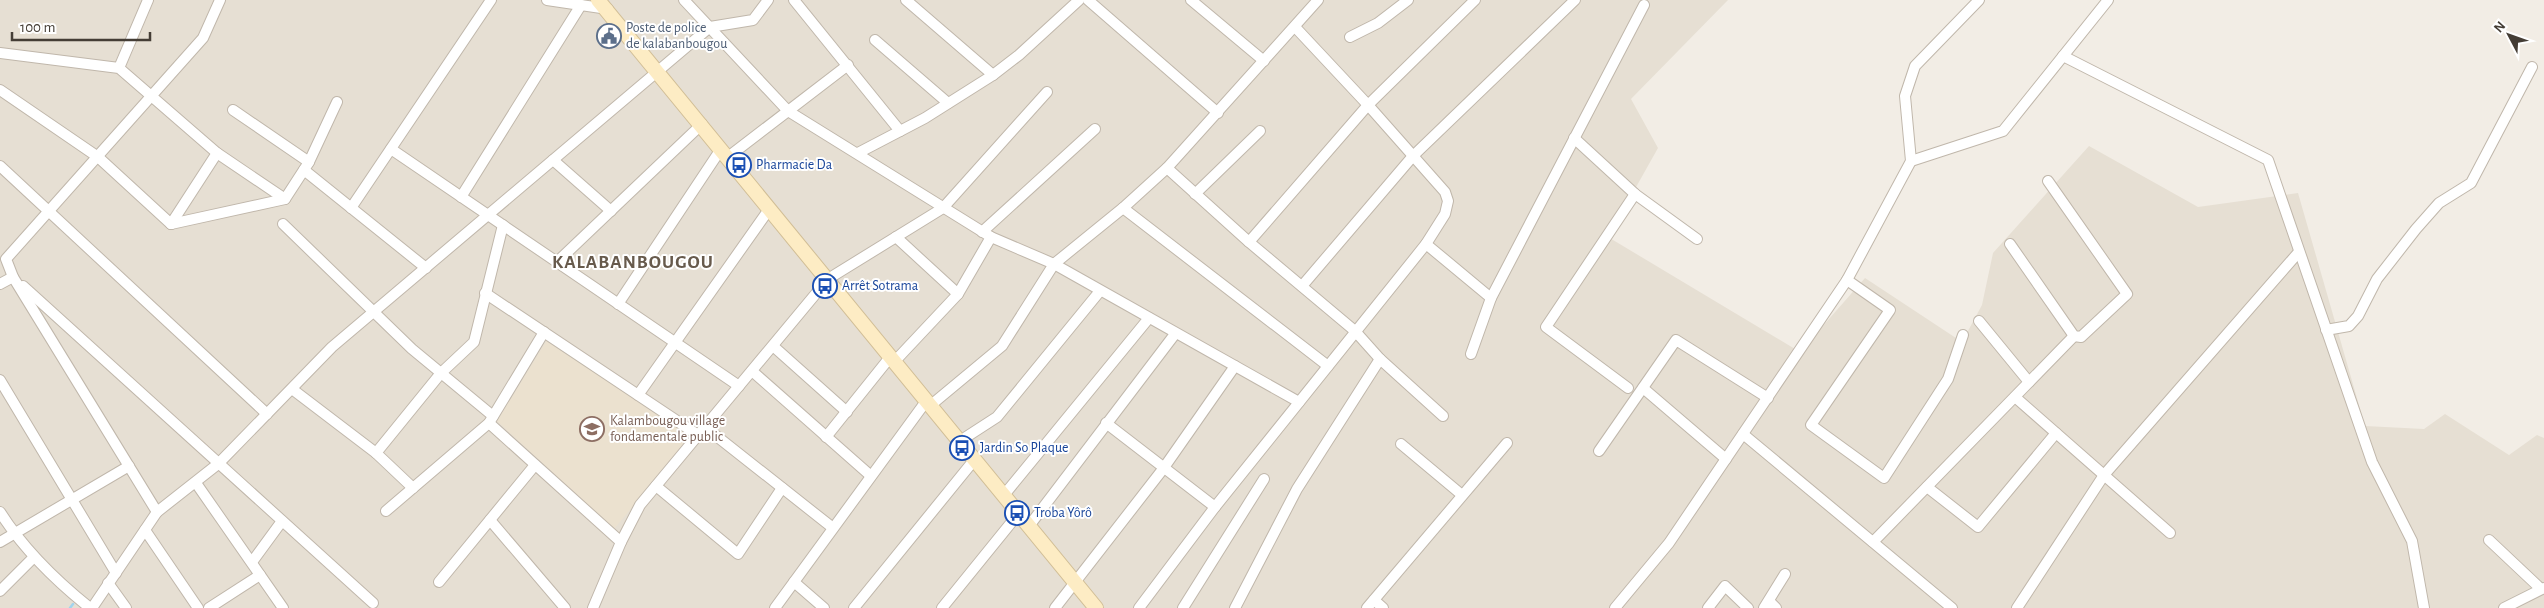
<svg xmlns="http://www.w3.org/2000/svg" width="2544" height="608" font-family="'Alegreya Sans',sans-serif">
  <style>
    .residential { fill: #e6dfd3 }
    .education { fill: #ebe1cf }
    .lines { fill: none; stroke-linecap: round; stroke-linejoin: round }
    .stream { stroke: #a2d4ee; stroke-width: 2.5 }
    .street-casing { stroke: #c0b7ab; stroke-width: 12 }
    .secondary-casing { stroke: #d1be96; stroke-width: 16 }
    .street { stroke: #fff; stroke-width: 10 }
    .secondary { stroke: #fdecc4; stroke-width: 14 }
    .labels { text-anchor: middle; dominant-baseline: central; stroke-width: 4; stroke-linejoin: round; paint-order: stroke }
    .service-label { font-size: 14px; fill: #4e5e75; stroke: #fff; text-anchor: start }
    .transit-label { font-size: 14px; fill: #164399; stroke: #fff; text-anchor: start }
    .education-label { font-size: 14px; fill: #785e54; stroke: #fff; text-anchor: start }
    .district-label { font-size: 19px; font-weight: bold; letter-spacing: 1px; fill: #675a4c; stroke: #fff }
  </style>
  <rect width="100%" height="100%" fill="#f2ede5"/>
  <polygon class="residential" points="0,0 1728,0 1631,99 1658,148 1608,237 1800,352 1865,278 1962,342 1982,305 1993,253 2089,146 2198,207 2298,193 2365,426 2424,429 2445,414 2509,455 2537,435 2544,438 2544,608 0,608"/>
  <polygon class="education" points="547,340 691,437 614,529 497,421"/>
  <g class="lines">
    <polyline class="stream" points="70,608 73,604"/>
    <defs>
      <g id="street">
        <polyline points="547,0 608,9"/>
        <polyline points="684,0 788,111 991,237 1054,264 1299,402"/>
        <polyline points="794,0 900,131"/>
        <polyline points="906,0 993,75"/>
        <polyline points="1088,0 1218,113"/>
        <polyline points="1191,0 1264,61"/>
        <polyline points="1350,37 1378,23 1408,0"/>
        <polyline points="875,40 948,103"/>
        <polyline points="0,53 119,68 217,153 285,199"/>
        <polyline points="2063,56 2268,160 2372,462 2412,541 2424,608"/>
        <polyline points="119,68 148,0"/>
        <polyline points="0,90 98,157 171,224"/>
        <polyline points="233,110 309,162"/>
        <polyline points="1574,138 1635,194 1697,239"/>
        <polyline points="391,149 739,386"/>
        <polyline points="858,153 925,118 993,75 1019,55 1079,0"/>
        <polyline points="728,157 848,65"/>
        <polyline points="553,160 611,211"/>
        <polyline points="1911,161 2003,131 2108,0"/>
        <polyline points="0,166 267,414"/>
        <polyline points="1167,168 1249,242 1355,331 1380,359 1443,416"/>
        <polyline points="304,170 426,268"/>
        <polyline points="1195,194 1260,131"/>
        <polyline points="461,197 581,5"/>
        <polyline points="351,208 491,0"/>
        <polyline points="1123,208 1328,366"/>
        <polyline points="171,224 285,199 309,162 337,102"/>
        <polyline points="171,224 217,153"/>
        <polyline points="283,224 412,349 493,416"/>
        <polyline points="982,232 1095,129"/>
        <polyline points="896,237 958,294"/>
        <polyline points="1249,242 1368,105 1475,0"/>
        <polyline points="1426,244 1491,298"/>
        <polyline points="2010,244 2074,336 2081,337 2127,294 2048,181"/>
        <polyline points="557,262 702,124"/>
        <polyline points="1847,280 1890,310 1811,425 1884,478 1948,379 1963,335"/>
        <polyline points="0,284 13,277"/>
        <polyline points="23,286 373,603"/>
        <polyline points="1302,286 1413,156 1575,0"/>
        <polyline points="485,293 698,435"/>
        <polyline points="618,304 721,149"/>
        <polyline points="1979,321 2029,382"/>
        <polyline points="2326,330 2349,326 2358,316 2377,279 2416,229 2439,203 2471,183 2532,67"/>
        <polyline points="773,346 847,412"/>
        <polyline points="1471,354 1491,298 1644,5"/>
        <polyline points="895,361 958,294 991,237"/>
        <polyline points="752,371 871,476"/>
        <polyline points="0,380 116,573"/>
        <polyline points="1628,388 1546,327 1635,194"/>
        <polyline points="1643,388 1726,459"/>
        <polyline points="292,389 376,453 413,488"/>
        <polyline points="638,395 770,208"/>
        <polyline points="2015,397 2170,533"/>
        <polyline points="931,405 1002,346 1054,264 1123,208 1167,168 1318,0"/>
        <polyline points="489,423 621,542"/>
        <polyline points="1106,423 1215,507"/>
        <polyline points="705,427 833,528"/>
        <polyline points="1743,434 1952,608"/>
        <polyline points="826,437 891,356"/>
        <polyline points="960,441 997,417 1100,291"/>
        <polyline points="1401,444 1462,495"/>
        <polyline points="1599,451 1676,340 1768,398"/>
        <polyline points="376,453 441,373 474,342 503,225"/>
        <polyline points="196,483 283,608"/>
        <polyline points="656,486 738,554 782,488"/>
        <polyline points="1927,487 1978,527 2056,433"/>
        <polyline points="1004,495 1149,318"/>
        <polyline points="386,511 489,423 544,332"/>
        <path d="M0,512C24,550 55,580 90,608"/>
        <polyline points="157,512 13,277 6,259 203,38 220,0"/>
        <polyline points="490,520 565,608"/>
        <polyline points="1029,526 1175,334"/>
        <polyline points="145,530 198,608"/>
        <polyline points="2489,540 2541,589"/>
        <polyline points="0,542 129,466"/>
        <polyline points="1873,542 2074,336"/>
        <polyline points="252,562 282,521"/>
        <polyline points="439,582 535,465"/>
        <polyline points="794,582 824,608"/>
        <polyline points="108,583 126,608"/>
        <polyline points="0,591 34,557"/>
        <polyline points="1374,600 1383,608"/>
        <polyline points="1769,601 1776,608"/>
        <polyline points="92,608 157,512 218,464 332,347 710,27 753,20 768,0"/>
        <polyline points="209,608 260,575"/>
        <polyline points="593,608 621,542 640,505 828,279 943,208 1047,92"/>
        <polyline points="775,608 927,400"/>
        <polyline points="854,608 975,459"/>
        <polyline points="942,608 1019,513"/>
        <polyline points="1055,608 1163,469 1235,366"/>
        <polyline points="1139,608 1215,507 1426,244 1445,214 1448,201 1445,192 1368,105 1295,27"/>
        <polyline points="1183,608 1264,479"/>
        <polyline points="1235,608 1297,489 1380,359"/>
        <polyline points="1367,608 1507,443"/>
        <polyline points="1615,608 1669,543 1847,280 1911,161 1905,96 1915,66 1979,0"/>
        <polyline points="1708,608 1725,586 1748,608"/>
        <polyline points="1764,608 1785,574"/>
        <polyline points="2017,608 2104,475 2298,253"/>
        <polyline points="2504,608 2544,588"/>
      </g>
      <polyline id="secondary" points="598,0 1096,608"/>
    </defs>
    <use href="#street" class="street-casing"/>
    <use href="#secondary" class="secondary-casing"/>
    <use href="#street" class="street"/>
    <use href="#secondary" class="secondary"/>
  </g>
  <defs>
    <symbol id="civic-ring" viewBox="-11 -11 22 22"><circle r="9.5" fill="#fff" stroke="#5c6f8a" stroke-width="1.5"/><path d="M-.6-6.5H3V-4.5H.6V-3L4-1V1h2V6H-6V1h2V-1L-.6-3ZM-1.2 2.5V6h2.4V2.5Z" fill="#5c6f8a"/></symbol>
    <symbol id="bus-ring" viewBox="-11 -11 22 22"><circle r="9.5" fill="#fff" stroke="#1a4fb4" stroke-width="1.5"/><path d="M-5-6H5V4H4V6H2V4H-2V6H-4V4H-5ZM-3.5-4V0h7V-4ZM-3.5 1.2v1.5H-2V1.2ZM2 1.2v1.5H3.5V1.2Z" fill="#1a4fb4"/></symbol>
    <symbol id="school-ring" viewBox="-11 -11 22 22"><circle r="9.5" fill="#fff" stroke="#8d6e63" stroke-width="1.5"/><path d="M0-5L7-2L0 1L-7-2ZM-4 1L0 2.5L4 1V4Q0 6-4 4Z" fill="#8d6e63"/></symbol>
  </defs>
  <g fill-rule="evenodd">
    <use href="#civic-ring" x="595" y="22" width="28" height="28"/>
    <use href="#bus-ring" x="725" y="151" width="28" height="28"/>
    <use href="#bus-ring" x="811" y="272" width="28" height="28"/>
    <use href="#school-ring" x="578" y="415" width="28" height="28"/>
    <use href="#bus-ring" x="948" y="434" width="28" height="28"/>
    <use href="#bus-ring" x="1003" y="499" width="28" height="28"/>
  </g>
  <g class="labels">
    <g class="service-label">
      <text x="626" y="28">Poste de police<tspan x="626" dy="16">de kalabanbougou</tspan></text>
    </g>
    <g class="transit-label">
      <text x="756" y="165">Pharmacie Da</text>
      <text x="842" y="286">Arrêt Sotrama</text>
      <text x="980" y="448">Jardin So Plaque</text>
      <text x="1034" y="513">Troba Yôrô</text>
    </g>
    <g class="education-label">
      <text x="610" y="421">Kalambougou village<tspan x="610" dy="16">fondamentale public</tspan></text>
    </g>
    <g class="district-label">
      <text x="633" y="262">KALABANBOUGOU</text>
    </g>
  </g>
  <g transform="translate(2509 35) rotate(311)" stroke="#ffffff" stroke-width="4" paint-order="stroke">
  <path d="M0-4L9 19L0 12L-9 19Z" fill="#443d35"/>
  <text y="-8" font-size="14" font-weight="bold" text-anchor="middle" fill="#443d35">N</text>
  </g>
  <path d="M12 32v8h138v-8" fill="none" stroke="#443d35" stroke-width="2.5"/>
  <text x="20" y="32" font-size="15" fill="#443d35" stroke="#ffffff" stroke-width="4" paint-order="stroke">100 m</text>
</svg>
